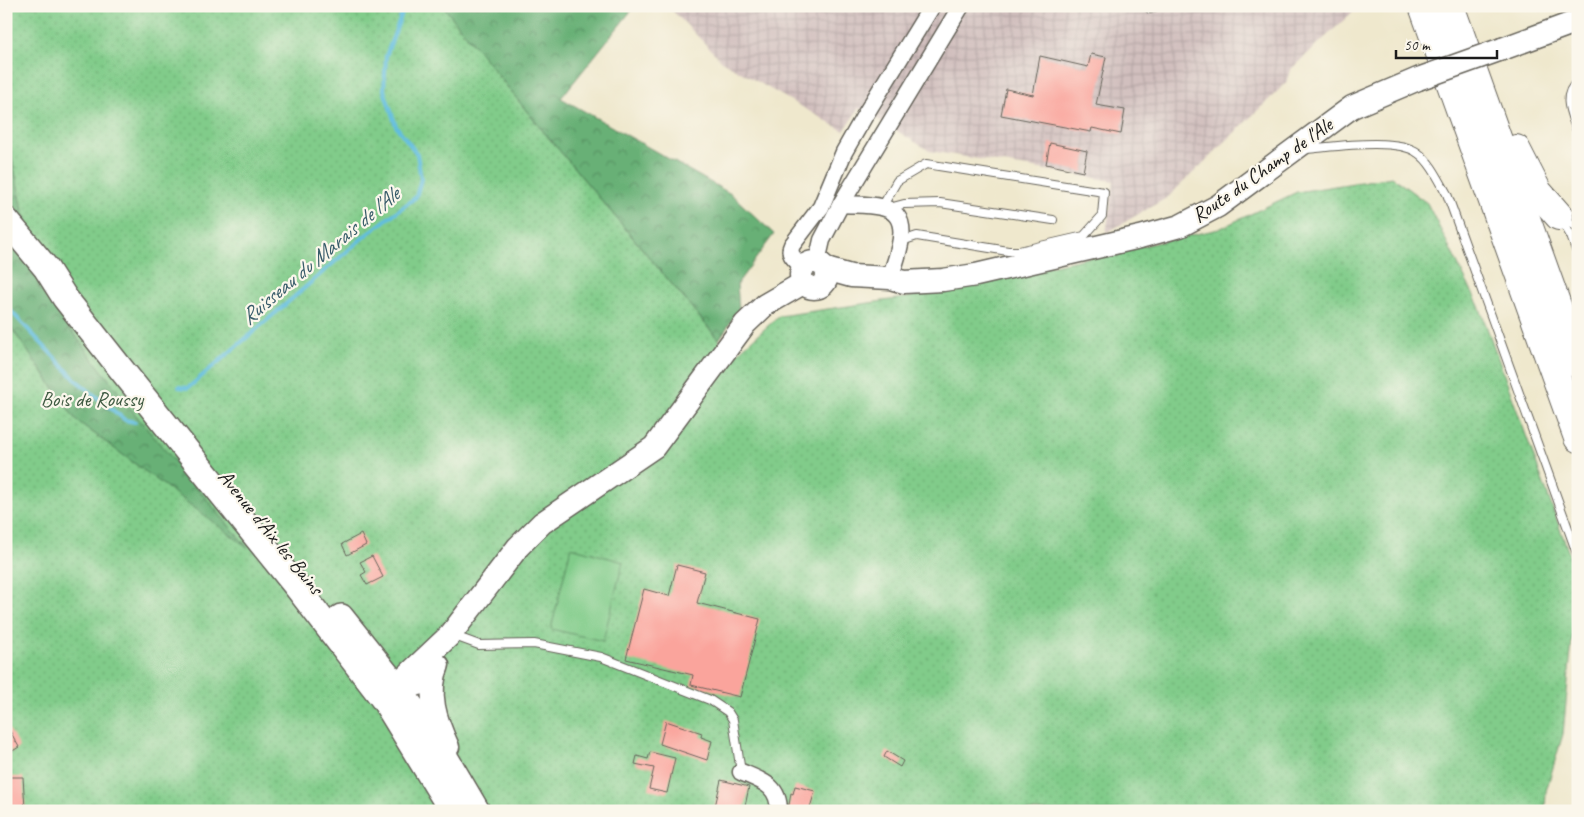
<svg xmlns="http://www.w3.org/2000/svg" width="1584" height="817" font-family="Caveat,sans-serif">
  <style>
    .industrial { fill: url(#industrial-grid) }
    .grass { fill: url(#grass-dots); stroke: #4e7453 }
    .forest { fill: url(#forest-crowns); stroke: #426649 }
    .pitch { fill: #81cc8a; stroke: #4e7453 }
    .lines { fill: none; stroke-linecap: round; stroke-linejoin: round }
    .stream { stroke: #61bddf; stroke-width: 4 }
    .building { fill: #faa49c }
    .lane-casing { stroke: #66635a; stroke-width: 10 }
    .street-casing { stroke: #66635a; stroke-width: 19 }
    .secondary-casing { stroke: #66635a; stroke-width: 25 }
    .primary-casing { stroke: #66635a; stroke-width: 28 }
    .highway-casing { stroke: #66635a; stroke-width: 30 }
    .lane { stroke: #fff; stroke-width: 8 }
    .street { stroke: #fff; stroke-width: 16 }
    .secondary { stroke: #fff; stroke-width: 22 }
    .primary { stroke: #fff; stroke-width: 25 }
    .highway { stroke: #fff; stroke-width: 28 }
    .secondary-bridge-casing { stroke: #66635a; stroke-width: 25; stroke-linecap: butt }
    .secondary-bridge { stroke: #fff; stroke-width: 22 }
    .labels { text-anchor: middle; dominant-baseline: central; stroke-width: 4.5; stroke-linejoin: round; paint-order: stroke }
    .street-label { font-size: 21px; fill: #1c1c1c; stroke: #fbf7ec }
    .park-label { font-size: 21px; fill: #3f5a42; stroke: #fbf7ec }
    .water-label { font-size: 22px; font-style: italic; fill: #385c6a; stroke: #fbf7ec }
  </style>
  <defs>
    <pattern id="industrial-grid" width="8" height="8" patternUnits="userSpaceOnUse" patternTransform="scale(1.25)"><rect width="8" height="8" fill="#d1bfbe"/><path d="M0 4h8M4 0v8" fill="none" stroke="#b3a4a3"/></pattern>
    <pattern id="grass-dots" width="8" height="8" patternUnits="userSpaceOnUse" patternTransform="scale(1.25)"><rect width="8" height="8" fill="#81cc8a"/><path d="M2 2h.1M6 6h.1" fill="none" stroke="#6faf76" stroke-width="1.8" stroke-linecap="round"/></pattern>
    <pattern id="forest-crowns" width="20" height="18" patternUnits="userSpaceOnUse" patternTransform="scale(1.25)"><rect width="20" height="18" fill="#68b076"/><path d="M2 6a3 3 0 1 1 6 0M12 15a3 3 0 1 1 6 0" fill="none" stroke="#558e60"/></pattern>
  </defs>
  <rect width="100%" height="100%" fill="#fbf7ec"/>
  <filter id="ink" filterUnits="userSpaceOnUse"><feTurbulence type="fractalNoise" baseFrequency=".02" numOctaves="2"/><feDisplacementMap in="SourceGraphic" scale="10" xChannelSelector="R" yChannelSelector="G"/><feConvolveMatrix kernelMatrix="1 2 1 2 8 2 1 2 1" color-interpolation-filters="sRGB"/></filter>
  <filter id="wash" filterUnits="userSpaceOnUse"><feTurbulence type="fractalNoise" baseFrequency=".0096" numOctaves="4" result="noise"/><feDisplacementMap in="SourceGraphic" scale="20" xChannelSelector="R" yChannelSelector="G"/><feGaussianBlur stdDeviation="1.12" result="paint"/><feColorMatrix in="noise" values="0 0 0 0 0 0 0 0 0 0 0 0 0 0 0 0 0 1.4 0 .05"/><feComposite in="paint" operator="in"/></filter>
  <g filter="url(#wash)">
    <rect width="100%" height="100%" fill="#efe8cd"/>
    <polygon class="industrial" points="668,6 1359,6 1290,70 1286,83 1168,197 1106,233 1114,181 930,151 859,108 844,131 723,62"/>
    <polygon class="grass" points="6,6 443,6 533,119 733,357 779,316 904,298 1219,229 1297,192 1392,177 1427,203 1479,306 1578,578 1563,734 1546,791 1545,811 6,811 6,320 76,420 245,545 138,418 39,288 6,129"/>
    <g class="forest">
      <polygon points="443,6 635,6 561,98 731,194 774,234 737,284 739,309 719,340 533,119"/>
      <polygon points="6,129 39,288 138,418 247,547 76,420 6,320"/>
    </g>
    <polygon class="pitch" points="571,547 623,562 603,641 551,629"/>
    <g class="lines">
      <g class="stream">
        <polyline points="6,306 77,381 125,420 135,422"/>
        <polyline points="179,387 188,388 366,235 416,197 421,179 417,154 396,126 384,90 386,56 404,8 407,6"/>
      </g>
    </g>
    <g id="blocks">
      <g class="building">
        <polygon points="1091,54 1106,57 1096,105 1125,110 1121,134 1092,128 1091,132 1001,115 1006,89 1033,95 1040,56 1088,67"/>
        <polygon points="1050,143 1087,151 1083,172 1046,164"/>
        <polygon points="361,534 366,545 347,555 342,544"/>
        <polygon points="372,556 383,577 367,585 361,575 366,572 360,562"/>
        <polygon points="677,565 705,572 697,603 760,619 740,697 691,685 693,675 626,659 644,589 669,596"/>
        <polygon points="666,721 702,733 701,737 712,741 707,760 660,744"/>
        <polygon points="6,724 19,747 11,752 6,744"/>
        <polygon points="887,751 903,761 900,767 884,757"/>
        <polygon points="650,752 675,758 667,793 649,789 654,768 635,764 637,756 648,759"/>
        <polygon points="6,777 23,777 25,808 6,810"/>
        <polygon points="721,780 749,787 744,811 714,811"/>
        <polygon points="795,786 815,791 809,811 788,811 791,793 793,794"/>
      </g>
    </g>
  </g>
  <g filter="url(#ink)">
    <use href="#blocks" fill-opacity="0" stroke="#66635a" stroke-width="1"/>
    <g class="lines">
      <defs>
        <g id="lane">
          <polyline points="1147,6 1150,9 1156,6"/>
          <path d="M1578,81C1560,96 1572,115 1578,134"/>
          <path d="M1306,149C1333,147 1397,137 1418,153C1431,162 1439,180 1447,194L1578,556"/>
          <polyline points="882,207 897,181 926,164 1104,192 1102,216 1084,236 1019,251 1008,251 917,236 902,241"/>
          <polyline points="889,208 904,204 940,203 1053,220"/>
          <polyline points="1561,219 1571,236 1578,255"/>
          <polyline points="1563,219 1578,227"/>
          <polyline points="452,635 479,645 534,644 601,657 710,700 728,712 733,720 741,772"/>
        </g>
        <g id="street">
          <path d="M841,204C854,205 868,204 881,207C916,214 897,256 890,278"/>
          <polyline points="817,262 822,240 841,204 961,6"/>
          <path d="M803,267C796,260 787,255 792,245L821,207L844,152L865,115L932,6"/>
          <path d="M741,772C762,781 779,785 779,811"/>
        </g>
        <g id="secondary">
          <polyline points="1502,49 1578,21"/>
          <circle cx="814" cy="275" r="13"/>
          <polyline points="826,269 851,276 890,278 904,282 943,280 976,275 1140,237 1180,226 1218,206 1352,107 1418,79"/>
          <path d="M438,665C426,693 436,721 448,747"/>
          <path d="M393,685C416,689 420,685 436,669"/>
          <polyline points="396,686 451,634 518,547 542,523 654,447 745,324 765,305 803,283"/>
        </g>
        <g id="primary">
          <polyline points="6,220 46,268 65,298 125,374 296,586 384,700 452,811"/>
          <polyline points="341,617 396,686 431,733 477,811"/>
        </g>
        <g id="highway">
          <polyline points="1423,6 1578,438"/>
          <polyline points="1450,6 1578,364"/>
          <polyline points="1516,149 1538,192 1559,216"/>
        </g>
      </defs>
      <use href="#lane" class="lane-casing"/>
      <use href="#street" class="street-casing"/>
      <use href="#secondary" class="secondary-casing"/>
      <use href="#primary" class="primary-casing"/>
      <use href="#highway" class="highway-casing"/>
      <use href="#lane" class="lane"/>
      <use href="#street" class="street"/>
      <use href="#secondary" class="secondary"/>
      <use href="#primary" class="primary"/>
      <use href="#highway" class="highway"/>
      <defs>
        <polyline id="secondary-bridge" points="1418,79 1502,49"/>
      </defs>
      <use href="#secondary-bridge" class="secondary-bridge-casing"/>
      <use href="#secondary-bridge" class="secondary-bridge"/>
    </g>
  </g>
  <g class="labels">
    <g class="street-label">
      <text transform="translate(1262 170) rotate(-35)">Route du Champ de l'Ale</text>
      <text transform="translate(271 532) rotate(51)">Avenue d'Aix les Bains</text>
    </g>
    <g class="park-label">
      <text x="92" y="399">Bois de Roussy</text>
    </g>
    <g class="water-label">
      <text transform="translate(320 256) rotate(-40)">Ruisseau du Marais de l'Ale</text>
    </g>
  </g>
  <rect width="1584" height="817" fill="none" stroke="#fbf7ec" stroke-width="25"/>
  <path d="M1396 50v8h101v-8" fill="none" stroke="#1c1c1c" stroke-width="2.5"/>
  <text x="1404" y="50" font-size="15" fill="#1c1c1c" stroke="#fbf7ec" stroke-width="4" paint-order="stroke">50 m</text>
</svg>
